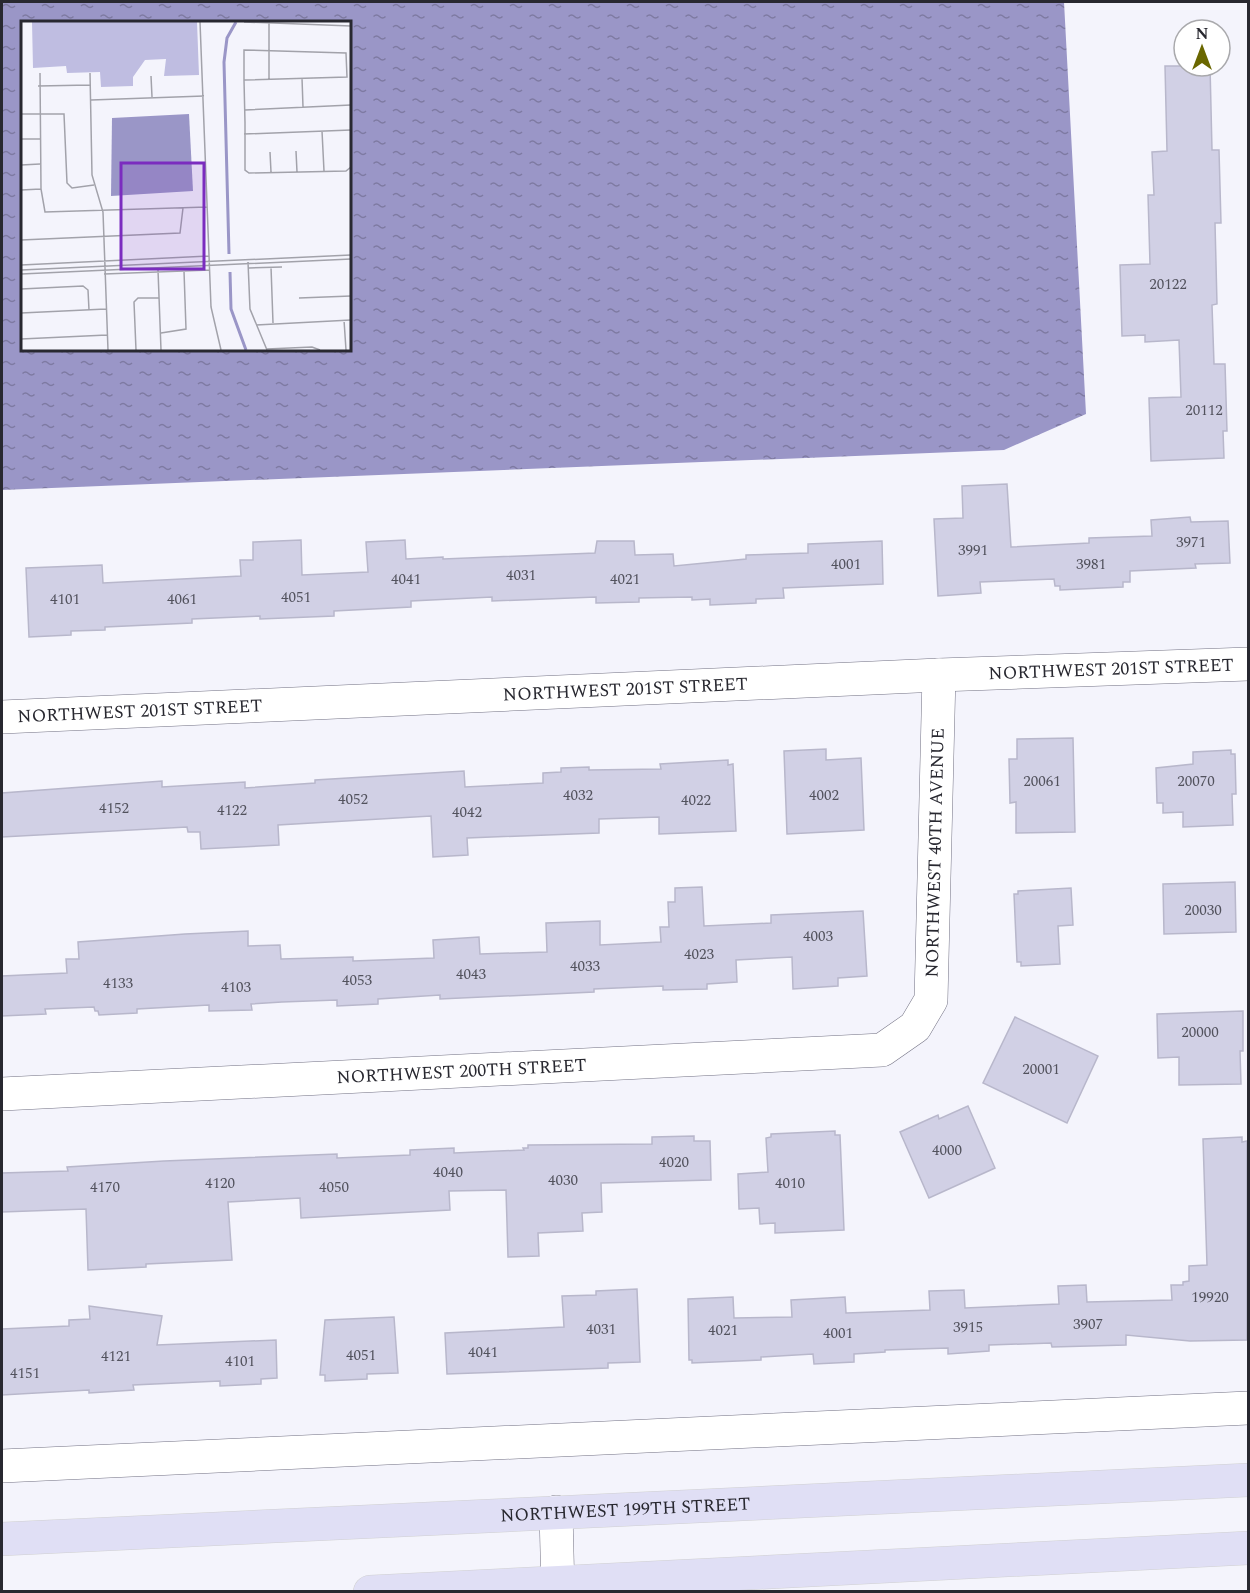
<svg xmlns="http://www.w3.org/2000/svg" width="1250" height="1593" font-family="Spectral,serif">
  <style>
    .water { fill: url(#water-ripples); fill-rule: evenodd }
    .building { fill: #d1d0e5; stroke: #b8b7cb; stroke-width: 1.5 }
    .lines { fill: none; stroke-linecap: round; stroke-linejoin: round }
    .minor-casing { stroke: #737284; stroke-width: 34 }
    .primary-casing { stroke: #d0d0d1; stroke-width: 34 }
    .minor { stroke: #fff; stroke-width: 33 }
    .primary { stroke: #e0dff5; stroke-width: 33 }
    .labels { text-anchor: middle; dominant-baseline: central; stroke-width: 6; stroke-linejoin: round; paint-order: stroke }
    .number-label { font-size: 15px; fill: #52525d }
    .street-label { font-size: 18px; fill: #282830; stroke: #fff }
    .inset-river { fill: none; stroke: #9a96c7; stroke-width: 3 }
    .inset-road { fill: none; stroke: #a2a2aa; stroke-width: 1.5 }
    .view { fill: #7b2cbf; fill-opacity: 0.15; stroke: #7b2cbf; stroke-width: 3 }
    .inset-edge { fill: none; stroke: #282830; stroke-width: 3 }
  </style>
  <defs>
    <pattern id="water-ripples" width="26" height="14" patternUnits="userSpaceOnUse" patternTransform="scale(1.5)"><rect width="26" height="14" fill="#9a96c7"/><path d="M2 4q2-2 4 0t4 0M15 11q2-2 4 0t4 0" fill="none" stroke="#7e7aa2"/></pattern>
  </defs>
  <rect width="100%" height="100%" fill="#f4f4fc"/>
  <path class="water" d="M2,2H1064L1086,414L1004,450L2,490ZM22,22H350V350H22Z"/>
  <g class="building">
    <polygon points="1165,66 1210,66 1212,150 1219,150 1221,223 1215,223 1217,304 1212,305 1214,364 1225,364 1227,431 1223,431 1224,458 1151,461 1149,398 1181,397 1179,340 1145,342 1145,335 1122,336 1120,265 1150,264 1148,195 1154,195 1152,152 1167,151"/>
    <polygon points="1007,484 1011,547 1089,543 1089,538 1152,536 1151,520 1190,517 1191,522 1228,521 1230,563 1195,564 1196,568 1130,571 1130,582 1123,582 1123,587 1060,590 1060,586 1055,586 1054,579 980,582 981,593 938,596 934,519 963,518 962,486"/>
    <polygon points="301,540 302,575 368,572 366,542 405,540 406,559 443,557 443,559 595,553 597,541 634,541 635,555 673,554 674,566 746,559 746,555 808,553 808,544 882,541 883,584 783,588 784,598 756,599 756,603 710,605 710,599 692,600 692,597 639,598 639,602 596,603 596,597 492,601 492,597 411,601 411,607 334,611 334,616 260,619 260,616 192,619 192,623 105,627 105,630 71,631 71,635 29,637 26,568 102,565 103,583 241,576 240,560 253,560 253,542"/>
    <polygon points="1073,738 1075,832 1016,833 1016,802 1010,803 1009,759 1017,759 1017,739"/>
    <polygon points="826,749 826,760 861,758 864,830 787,834 784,751"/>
    <polygon points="1231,750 1231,754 1235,754 1236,794 1232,794 1233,825 1183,827 1183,812 1163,813 1163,803 1157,803 1156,768 1193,764 1193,752"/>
    <polygon points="728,760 728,765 733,764 736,831 659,834 659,817 599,819 599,833 467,838 468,855 433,857 431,816 278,825 279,845 201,849 200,832 188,832 187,827 2,837 2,793 162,781 162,787 245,782 245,788 315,783 315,780 464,771 465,787 543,783 543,773 561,772 561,768 589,767 589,770 661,769 660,764"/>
    <polygon points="1235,882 1236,932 1164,934 1163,884"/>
    <polygon points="702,887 704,926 771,923 771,915 863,911 867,976 838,978 838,986 793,989 792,957 736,960 737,982 707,984 707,989 663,990 663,986 594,989 594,992 440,999 440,995 378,999 378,1004 337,1006 337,1000 282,1002 251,1004 252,1010 209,1011 209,1005 137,1009 137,1013 99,1015 98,1011 95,1011 94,1007 45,1009 46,1014 2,1016 2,976 67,973 66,959 79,959 78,942 185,934 248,931 248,946 280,945 281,959 353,957 353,961 434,958 433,940 479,937 480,954 547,952 546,923 600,921 600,945 661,942 660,927 669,927 668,902 675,902 675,888"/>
    <polygon points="1071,888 1073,925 1058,926 1060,964 1021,966 1021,962 1017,962 1014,894 1018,894 1018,891"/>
    <polygon points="1243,1011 1243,1051 1240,1051 1241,1084 1179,1085 1179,1057 1158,1058 1157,1014"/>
    <polygon points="1015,1017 1098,1056 1067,1123 983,1083"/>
    <polygon points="968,1106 995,1168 929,1198 900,1132 938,1115 939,1119"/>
    <polygon points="835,1131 835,1135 840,1135 844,1230 775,1233 775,1223 760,1224 759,1208 739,1209 738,1174 768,1172 766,1138 771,1137 771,1134"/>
    <polygon points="694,1136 694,1141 710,1141 711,1180 601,1183 602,1212 582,1213 583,1231 538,1233 539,1256 508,1257 506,1190 449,1191 450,1210 301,1218 300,1198 228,1202 232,1260 146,1264 146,1267 88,1270 86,1209 2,1212 2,1173 68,1171 67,1167 164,1161 337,1154 337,1158 410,1155 410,1150 454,1148 454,1153 524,1150 523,1148 528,1148 528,1145 652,1144 652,1137"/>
    <polygon points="1242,1137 1242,1142 1247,1141 1247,1340 1190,1341 1126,1335 1126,1345 1052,1347 1051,1343 989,1345 989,1351 948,1354 948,1348 885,1350 885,1352 854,1354 854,1362 814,1364 813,1354 761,1357 761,1360 692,1363 692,1360 689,1360 688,1299 733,1297 734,1318 792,1317 791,1300 845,1297 846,1313 930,1310 929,1291 964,1290 965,1308 1059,1304 1058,1286 1086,1285 1087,1302 1172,1300 1171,1285 1183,1285 1183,1282 1189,1281 1189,1266 1207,1265 1203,1139"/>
    <polygon points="637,1289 640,1362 608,1363 608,1368 447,1374 445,1333 564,1327 562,1296 596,1295 596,1291"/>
    <polygon points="89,1306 162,1316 157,1345 276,1340 277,1378 261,1379 261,1384 220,1386 220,1381 133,1385 134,1390 89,1393 89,1390 2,1395 2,1329 69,1326 69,1320 90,1319"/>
    <polygon points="394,1317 398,1373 367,1374 367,1379 325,1381 325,1375 320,1375 325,1320"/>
  </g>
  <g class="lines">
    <defs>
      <g id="minor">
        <path id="s1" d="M2,717L939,675L1248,664"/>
        <path id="s2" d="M2,1094L882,1050L915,1027L931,1000L939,675"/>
        <polyline points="2,1466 1248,1408"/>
        <polyline points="556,1512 558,1592"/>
      </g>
      <g id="primary">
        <path id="s3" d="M2,1539L1248,1480"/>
        <polyline points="370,1592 1248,1548"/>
      </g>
    </defs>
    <use href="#minor" class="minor-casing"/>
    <use href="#primary" class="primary-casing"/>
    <use href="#minor" class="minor"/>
    <use href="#primary" class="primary"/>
  </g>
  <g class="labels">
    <g class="number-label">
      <text x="1168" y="284">20122</text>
      <text x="1204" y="410">20112</text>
      <text x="1191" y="542">3971</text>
      <text x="973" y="550">3991</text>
      <text x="846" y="564">4001</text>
      <text x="1091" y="564">3981</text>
      <text x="521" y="575">4031</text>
      <text x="406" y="579">4041</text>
      <text x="625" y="579">4021</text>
      <text x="296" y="597">4051</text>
      <text x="65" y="599">4101</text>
      <text x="182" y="599">4061</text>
      <text x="1042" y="781">20061</text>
      <text x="1196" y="781">20070</text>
      <text x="578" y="795">4032</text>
      <text x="824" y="795">4002</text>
      <text x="353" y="799">4052</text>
      <text x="696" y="800">4022</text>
      <text x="114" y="808">4152</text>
      <text x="232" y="810">4122</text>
      <text x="467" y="812">4042</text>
      <text x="1203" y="910">20030</text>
      <text x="818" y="936">4003</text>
      <text x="699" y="954">4023</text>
      <text x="585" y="966">4033</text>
      <text x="471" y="974">4043</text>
      <text x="357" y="980">4053</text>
      <text x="118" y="983">4133</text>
      <text x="236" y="987">4103</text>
      <text x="1200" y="1032">20000</text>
      <text x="1041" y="1069">20001</text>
      <text x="947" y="1150">4000</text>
      <text x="674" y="1162">4020</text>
      <text x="448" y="1172">4040</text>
      <text x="563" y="1180">4030</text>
      <text x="220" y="1183">4120</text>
      <text x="790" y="1183">4010</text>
      <text x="105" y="1187">4170</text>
      <text x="334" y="1187">4050</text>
      <text x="1210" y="1297">19920</text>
      <text x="1088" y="1324">3907</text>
      <text x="968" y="1327">3915</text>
      <text x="601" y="1329">4031</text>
      <text x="723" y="1330">4021</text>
      <text x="838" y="1333">4001</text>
      <text x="483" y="1352">4041</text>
      <text x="361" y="1355">4051</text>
      <text x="116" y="1356">4121</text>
      <text x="240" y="1361">4101</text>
      <text x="25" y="1373">4151</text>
    </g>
    <g class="street-label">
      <text stroke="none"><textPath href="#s1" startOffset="1110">NORTHWEST 201ST STREET</textPath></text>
      <text stroke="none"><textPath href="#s1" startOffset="624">NORTHWEST 201ST STREET</textPath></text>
      <text stroke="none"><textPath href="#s1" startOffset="138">NORTHWEST 201ST STREET</textPath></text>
      <text stroke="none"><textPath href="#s2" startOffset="1100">NORTHWEST 40TH AVENUE</textPath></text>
      <text stroke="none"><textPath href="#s2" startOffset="460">NORTHWEST 200TH STREET</textPath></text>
      <text stroke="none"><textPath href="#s3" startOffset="624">NORTHWEST 199TH STREET</textPath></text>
    </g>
  </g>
  <g transform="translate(21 21)">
    <rect width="330" height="330" fill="#f4f4fc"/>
    <path d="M11,1H176L178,54L143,55L145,38L124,39L112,56V65L80,66L79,51L46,52L45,45L12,47Z" fill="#bfbde1"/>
    <path d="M168,93L172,170L90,175L91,97Z" fill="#9a96c7"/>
    <path class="inset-river" d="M208,233L203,41L206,17L215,1M209,251L210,288L225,329"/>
    <path class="inset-road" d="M179,1L190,286L200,329M223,1L330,5M248,1V58M19,52L20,168L24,191L186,186M69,52L71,154L82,191L87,329M130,55L131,76M281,57L282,86M223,59L326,56L325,32L223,29V59L224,102V149L228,152L325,150L330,146M17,65L69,64M70,79L183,75M224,89L330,84M0,93H43L46,162L51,167L73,164M301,110L303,150M223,113L330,109M0,118H19M275,130L276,151M249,131L250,151M0,144L19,143M0,169L20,168M0,219L159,212L162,187M227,241L229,288L246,329M0,244L188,235M250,246L252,302M228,247L261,246M0,249L330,234M137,249L140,329M0,253L330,238M83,253L189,249M0,268L62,265L67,269L68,289M278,277L330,275M0,292L85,288M323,299L325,329M235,304L330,299M140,312L165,308L163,250M0,318L86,314M246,328L291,326L299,329M115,329L113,281L117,277H138"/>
    <path class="view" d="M100,142H183V248H100Z"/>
    <rect width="330" height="330" class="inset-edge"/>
  </g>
  <rect width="1250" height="1593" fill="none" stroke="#282830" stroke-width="6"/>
  <g transform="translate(1202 48)"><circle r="28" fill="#ffffff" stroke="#a9a9ac" stroke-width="1.5"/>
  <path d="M0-4.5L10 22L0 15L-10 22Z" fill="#6a6700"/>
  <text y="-9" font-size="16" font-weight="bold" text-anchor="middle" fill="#282830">N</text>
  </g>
</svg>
